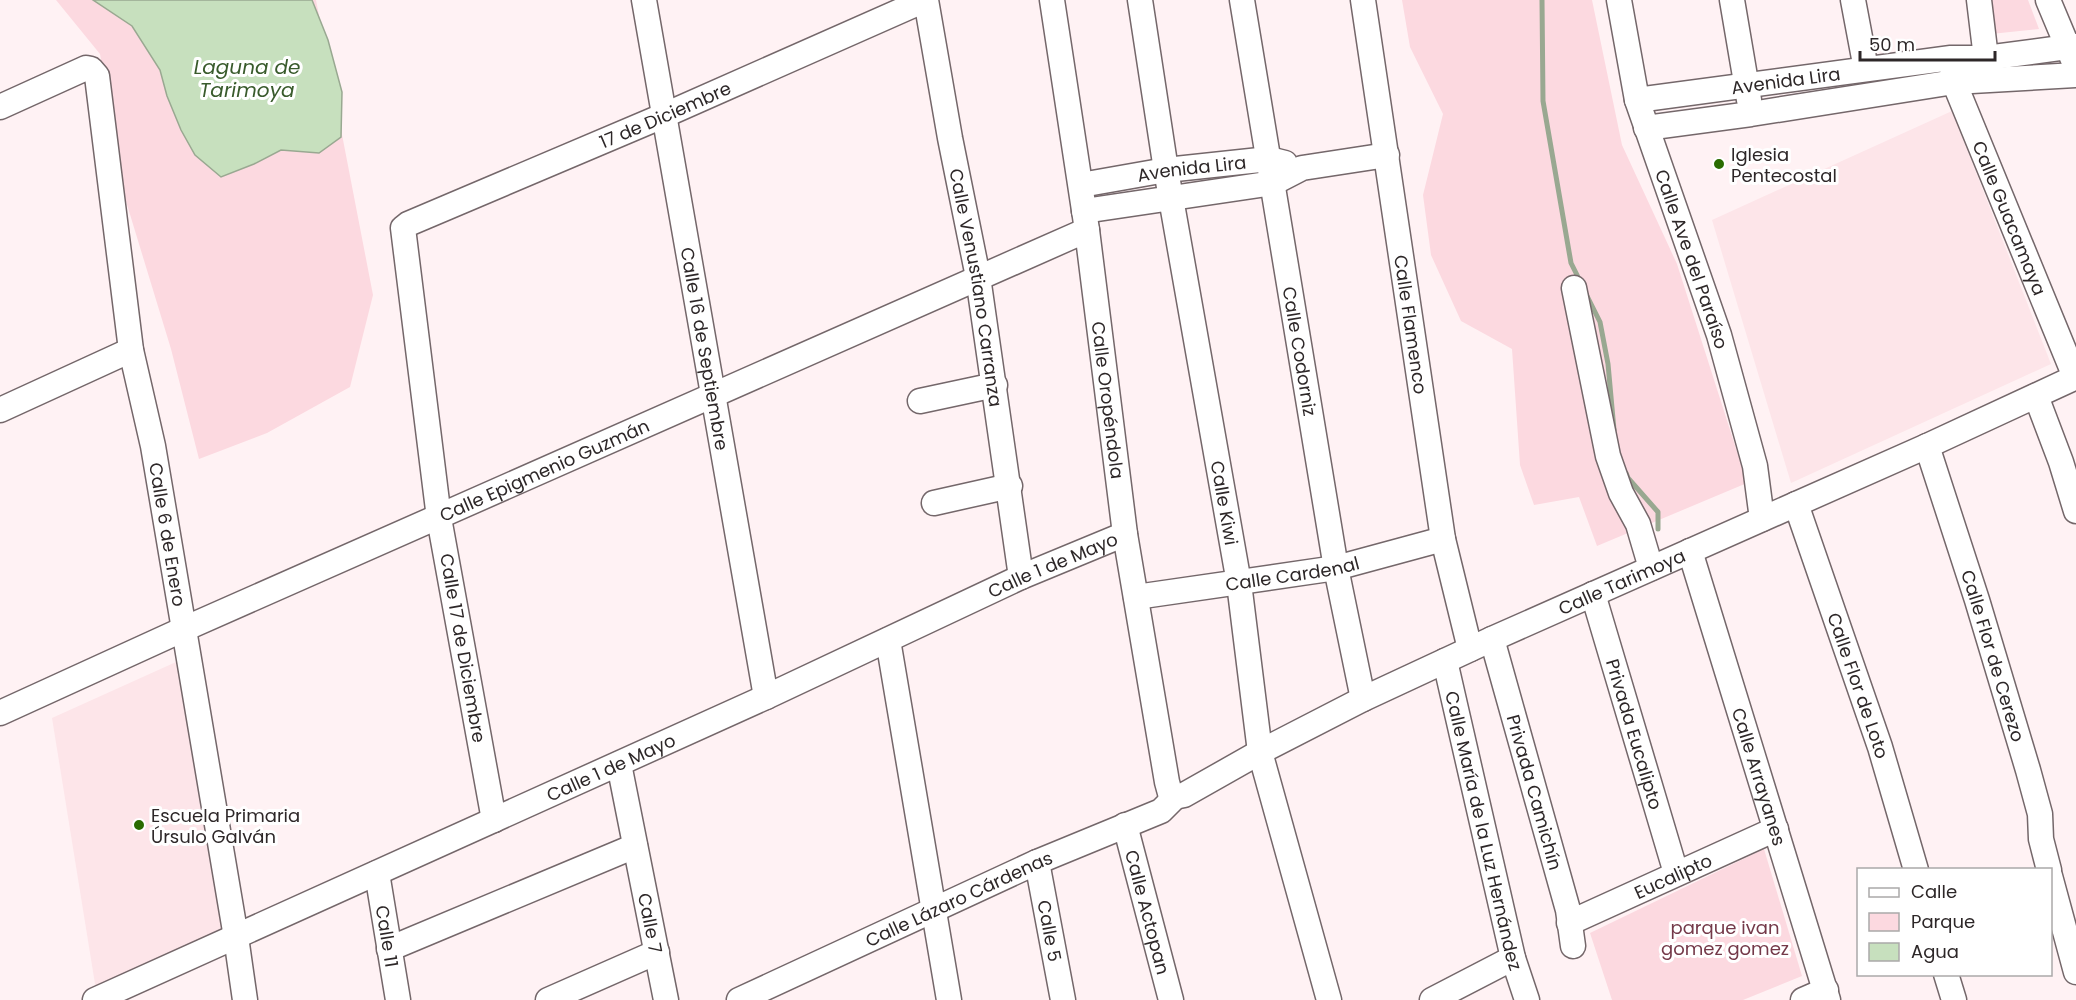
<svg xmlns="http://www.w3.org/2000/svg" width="2076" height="1000" font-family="Poppins,sans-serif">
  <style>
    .built { fill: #fde5e9 }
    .green { fill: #fcd9e0 }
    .water { fill: #c7e0be; stroke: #99a891; stroke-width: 1.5 }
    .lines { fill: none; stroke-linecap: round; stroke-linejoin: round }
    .stream { stroke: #99a891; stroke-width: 5 }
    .minor-casing { stroke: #74676a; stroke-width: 27 }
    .minor { stroke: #fff; stroke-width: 24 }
    .poi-dot { fill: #2a6b00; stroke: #fff; stroke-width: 2 }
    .labels { text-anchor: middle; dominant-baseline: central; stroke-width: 6; stroke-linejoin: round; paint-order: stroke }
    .street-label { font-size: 18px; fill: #2d2728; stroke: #fff }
    .poi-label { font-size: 18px; fill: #2d2728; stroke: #fff; text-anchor: start }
    .park-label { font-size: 18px; fill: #743949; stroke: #fff }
    .water-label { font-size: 20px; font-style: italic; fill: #395b2c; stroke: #fff }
  </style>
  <rect width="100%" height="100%" fill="#fff2f4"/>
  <g class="built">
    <polygon points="1952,111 2051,364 1791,483 1712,220"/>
    <polygon points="176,662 228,931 96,990 52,718"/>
  </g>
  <g class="green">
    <polygon points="56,0 316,0 373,295 350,387 267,433 199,459 171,349 125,198 100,54"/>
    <polygon points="1402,0 1592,0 1622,145 1677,264 1747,483 1597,546 1579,497 1534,505 1520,465 1512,349 1461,321 1431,255 1423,195 1443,114 1410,47"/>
    <polygon points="1986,0 2028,0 2039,29 1991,34"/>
    <polygon points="1764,849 1802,976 1743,1000 1612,1000 1590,933"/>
  </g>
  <polygon class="water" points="93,0 312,0 328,40 342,92 341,137 319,153 281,150 254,164 221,177 195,155 181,130 167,96 160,70 132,26"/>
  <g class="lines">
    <g class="stream">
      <polyline points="1542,0 1543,101 1571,263 1581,283"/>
      <polyline points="1586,294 1600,322 1608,364 1614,430"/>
      <polyline points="1626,473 1628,478 1658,512 1658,529"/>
    </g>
    <defs>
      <g id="minor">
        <path id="s1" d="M644,0L766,697"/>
        <path id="s2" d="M926,0L950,138L978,277L1021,577"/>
        <path id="s3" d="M1052,0L1087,230L1125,534L1167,782L1170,793L1174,797L1184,795L1260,752L1363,699L1492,639L1927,446L2076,377"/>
        <path id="s4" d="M1140,0L1166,170L1239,583L1260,752L1329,1000"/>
        <path id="s5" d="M1242,0L1336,568L1363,699"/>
        <path id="s6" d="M1363,0L1443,539L1470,649"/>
        <path id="s7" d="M1619,0L1637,100L1719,335L1755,466L1762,519"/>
        <polyline points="1732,0 1749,100"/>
        <polyline points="1853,0 1866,69"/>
        <polyline points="1979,0 1986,58"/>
        <polyline points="2048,0 2074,62"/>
        <path id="s8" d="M1952,67L1954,82L2075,377"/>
        <path id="s9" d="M1637,100L1951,58H1986L2076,46"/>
        <path id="s10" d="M0,107L86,68L91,69L97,76L131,350L153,446L236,937L245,1000"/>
        <polyline points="1646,128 1751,114 1954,82 2076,75"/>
        <path id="s11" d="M1081,185L1166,170L1269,159L1285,163"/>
        <polyline points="1084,211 1273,183 1302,168 1387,155"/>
        <polyline points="1574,288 1608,456 1621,493 1638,524 1651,568"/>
        <polyline points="2036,396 2061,462 2076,511"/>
        <polyline points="920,401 995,385"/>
        <polyline points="0,410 131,350"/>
        <path id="s12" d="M1927,446L1977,600L2028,770L2040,814L2041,839L2049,870"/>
        <polyline points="934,503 1010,486"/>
        <path id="s13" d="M1796,504L1880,747L1916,870"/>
        <path id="s14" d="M1690,551L1828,1000"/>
        <path id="s15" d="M1593,594L1676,873"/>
        <path id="s16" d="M1136,597L1336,568L1443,539"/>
        <path id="s17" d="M1492,639L1568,910L1573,946"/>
        <polyline points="888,640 949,1000"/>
        <path id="s18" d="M1445,661L1513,958L1527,1000"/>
        <path id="s19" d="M0,713L184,629L1087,230"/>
        <path id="s20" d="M619,764L666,1000"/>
        <path id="s21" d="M494,820L439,518L403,228L408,224L665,115L925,0"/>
        <path id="s22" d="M1125,825L1171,1000"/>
        <path id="s23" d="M1037,862L1063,1000"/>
        <path id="s24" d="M377,873L398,1000"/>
        <polyline points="2050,876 2076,972"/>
        <path id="s25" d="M1569,923L1776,829"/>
        <polyline points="389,949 635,846"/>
        <polyline points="1946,974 1954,1000"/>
        <path id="s26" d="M95,1000L766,697L1021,577L1125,534"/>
        <polyline points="548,1000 657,952"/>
        <path id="s27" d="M739,1000L1037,862L1161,811L1172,800V796"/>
        <polyline points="1432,1000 1513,958"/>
        <polyline points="1803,1000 1826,990"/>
      </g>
    </defs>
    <use href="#minor" class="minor-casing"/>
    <use href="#minor" class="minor"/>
  </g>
  <g class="poi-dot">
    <circle cx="1719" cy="164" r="6"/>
    <circle cx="139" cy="825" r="6"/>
  </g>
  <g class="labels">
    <g class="street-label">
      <text stroke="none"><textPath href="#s9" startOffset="150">Avenida Lira</textPath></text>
      <text stroke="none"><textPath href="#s21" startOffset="885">17 de Diciembre</textPath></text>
      <text stroke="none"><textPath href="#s11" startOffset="112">Avenida Lira</textPath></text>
      <text stroke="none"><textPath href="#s8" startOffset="162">Calle Guacamaya</textPath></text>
      <text stroke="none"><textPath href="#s7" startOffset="270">Calle Ave del Paraíso</textPath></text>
      <text stroke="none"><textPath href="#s2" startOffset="292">Calle Venustiano Carranza</textPath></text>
      <text stroke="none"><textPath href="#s6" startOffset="328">Calle Flamenco</textPath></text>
      <text stroke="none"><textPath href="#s1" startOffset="354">Calle 16 de Septiembre</textPath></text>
      <text stroke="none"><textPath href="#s5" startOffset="356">Calle Codorniz</textPath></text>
      <text stroke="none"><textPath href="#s3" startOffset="404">Calle Oropéndola</textPath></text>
      <text stroke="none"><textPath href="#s19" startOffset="596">Calle Epigmenio Guzmán</textPath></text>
      <text stroke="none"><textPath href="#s4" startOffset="510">Calle Kiwi</textPath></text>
      <text stroke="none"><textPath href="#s10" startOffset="573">Calle 6 de Enero</textPath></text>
      <text stroke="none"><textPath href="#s26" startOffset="1052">Calle 1 de Mayo</textPath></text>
      <text stroke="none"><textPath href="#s16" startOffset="158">Calle Cardenal</textPath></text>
      <text stroke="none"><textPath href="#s3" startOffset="1305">Calle Tarimoya</textPath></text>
      <text transform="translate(463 648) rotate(80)">Calle 17 de Diciembre</text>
      <text stroke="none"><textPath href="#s12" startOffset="220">Calle Flor de Cerezo</textPath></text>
      <text stroke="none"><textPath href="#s13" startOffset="192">Calle Flor de Loto</textPath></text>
      <text stroke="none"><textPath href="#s15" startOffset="146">Privada Eucalipto</textPath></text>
      <text stroke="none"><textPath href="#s26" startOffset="566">Calle 1 de Mayo</textPath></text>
      <text stroke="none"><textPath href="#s14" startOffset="236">Calle Arrayanes</textPath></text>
      <text stroke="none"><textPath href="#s17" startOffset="159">Privada Camichín</textPath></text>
      <text stroke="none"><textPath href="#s18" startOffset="174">Calle María de la Luz Hernández</textPath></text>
      <text stroke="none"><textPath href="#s25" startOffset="114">Eucalipto</textPath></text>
      <text stroke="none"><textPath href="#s27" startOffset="242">Calle Lázaro Cárdenas</textPath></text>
      <text stroke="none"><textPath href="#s22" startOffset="90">Calle Actopan</textPath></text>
      <text stroke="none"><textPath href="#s20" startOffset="162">Calle 7</textPath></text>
      <text stroke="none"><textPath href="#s23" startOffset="70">Calle 5</textPath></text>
      <text stroke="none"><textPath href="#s24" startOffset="64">Calle 11</textPath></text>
    </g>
    <g class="poi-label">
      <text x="1731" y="154">Iglesia<tspan x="1731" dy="21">Pentecostal</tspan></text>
      <text x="151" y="815">Escuela Primaria<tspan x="151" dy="21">Úrsulo Galván</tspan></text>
    </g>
    <g class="park-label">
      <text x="1725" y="927">parque ivan<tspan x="1725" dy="21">gomez gomez</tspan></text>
    </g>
    <g class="water-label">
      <text x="247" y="67">Laguna de<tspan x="247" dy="23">Tarimoya</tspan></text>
    </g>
  </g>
  <rect x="1857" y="868" width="195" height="108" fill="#ffffff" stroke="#aba9a9" stroke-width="1.5"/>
  <rect x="1869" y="888" width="30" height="9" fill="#ffffff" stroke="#aba9a9" stroke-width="1.5"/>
  <text x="1911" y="898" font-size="18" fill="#2d2728">Calle</text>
  <rect x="1869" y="913" width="30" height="18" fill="#fcd9e0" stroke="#aba9a9" stroke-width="1.5"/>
  <text x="1911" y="928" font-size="18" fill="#2d2728">Parque</text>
  <rect x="1869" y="943" width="30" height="18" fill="#c7e0be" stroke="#aba9a9" stroke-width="1.5"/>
  <text x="1911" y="958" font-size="18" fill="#2d2728">Agua</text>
  <path d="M1860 51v9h135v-9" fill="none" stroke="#2d2728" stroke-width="3"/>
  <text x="1869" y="51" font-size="18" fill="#2d2728" stroke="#ffffff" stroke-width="4.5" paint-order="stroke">50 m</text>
</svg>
